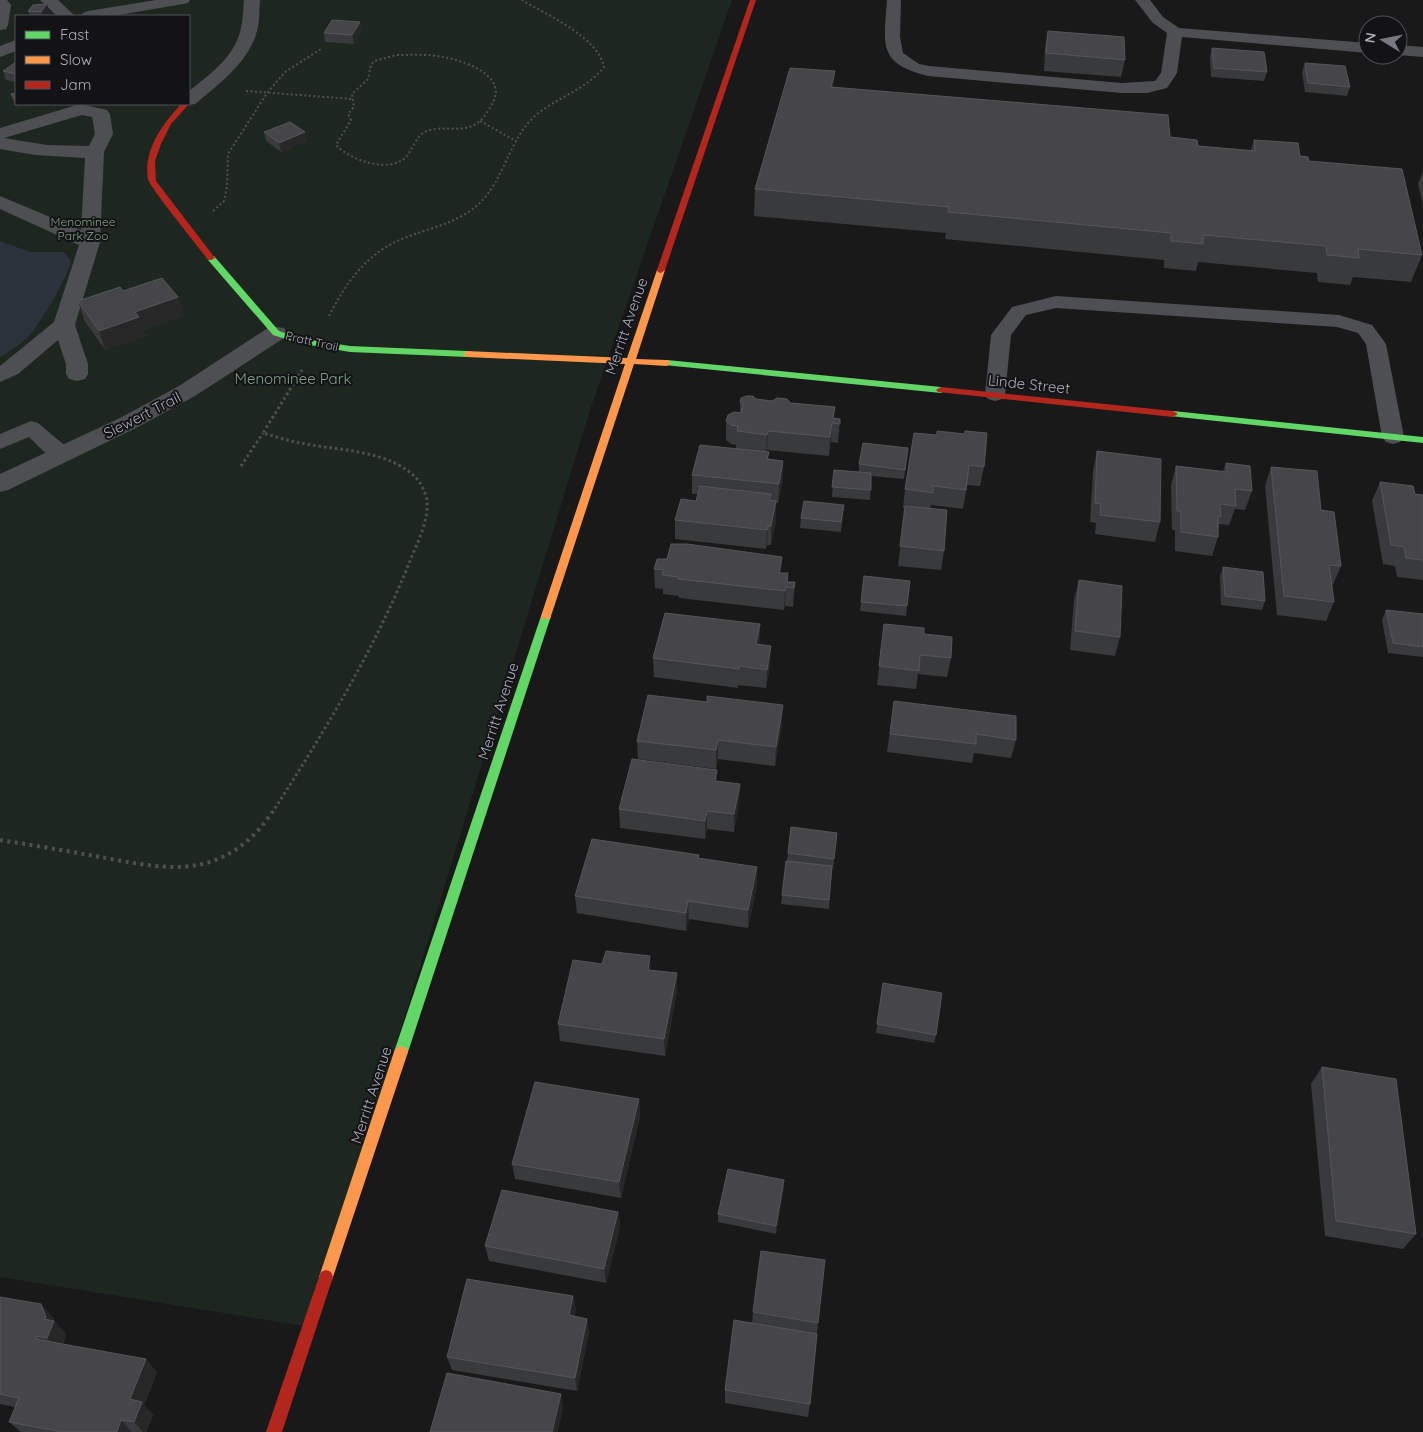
<svg xmlns="http://www.w3.org/2000/svg" width="1423" height="1432" font-family="Quicksand,sans-serif">
  <style>
    .green { fill: #1e2620; fill-rule: evenodd }
    .water { fill: #2b323b }
    .lines { fill: none; stroke-linecap: round; stroke-linejoin: round }
    .path-far2 { stroke: #4f5054; stroke-width: 2; stroke-dasharray: 2 2.5; stroke-linecap: butt }
    .path-far1 { stroke: #4f5054; stroke-width: 3; stroke-dasharray: 2.5 3; stroke-linecap: butt }
    .path { stroke: #4f5054; stroke-width: 4; stroke-dasharray: 3 4.5; stroke-linecap: butt }
    .lane { fill: #4e4f53; fill-rule: evenodd }
    .street { fill: #4e4f53; fill-rule: evenodd }
    .fast { fill: #63d668; fill-rule: evenodd }
    .slow { fill: #ff974d; fill-rule: evenodd }
    .jam { fill: #b3261e; fill-rule: evenodd }
    .wall { fill: #393a3b }
    .shaded-wall { fill: #272727 }
    .building { fill: #464648; stroke: #55565a }
    .labels { text-anchor: middle; dominant-baseline: central; stroke-width: 4; stroke-linejoin: round; paint-order: stroke }
    .far-park-label { font-size: 12px; fill: #80a586; stroke: #131315 }
    .far-street-label { font-size: 12px; fill: #aaadba; stroke: #131315 }
    .street-label { font-size: 15px; fill: #aaadba; stroke: #131315 }
    .park-label { font-size: 15px; fill: #80a586; stroke: #131315 }
  </style>
  <rect width="100%" height="100%" fill="#191919"/>
  <path class="green" d="M0,0H732L590,410L310,1327L0,1277ZM16,16H189V104H16Z"/>
  <path class="water" d="M0,241L30,252H64L71,261C68,277 38,328 26,339C18,346 9,352 0,357Z"/>
  <g class="lines">
    <g class="path-far2">
      <path d="M397,55C412,55 428,54 443,57C462,60 505,74 494,100C490,108 484,119 476,124C463,133 442,125 427,131C415,136 414,148 406,157C389,174 350,160 336,145L351,120L348,114L354,107L352,94L368,79L371,65L374,61Z"/>
      <polyline points="246,91 352,99"/>
      <polyline points="480,121 516,141"/>
      <polyline points="213,211 224,201 227,186 228,154 267,93 285,72 321,49"/>
      <path d="M329,316C347,281 368,251 407,237C428,229 451,224 470,211C501,190 505,151 528,123C549,99 585,92 604,67C598,37 547,15 522,0"/>
    </g>
    <g class="path-far1">
      <polyline points="241,466 263,433"/>
      <path d="M272,813C324,732 374,651 410,561C417,543 429,521 427,500C426,494 421,483 417,479C388,448 334,451 296,442C285,440 274,436 263,433L302,370"/>
    </g>
    <path class="path" d="M0,840C31,845 63,850 94,856C132,862 178,875 215,860C239,851 258,834 272,812"/>
    <g class="lane">
      <polygon points="156,0 190,0 188,3 183,4 113,16 80,16 83,13 88,11"/>
      <path d="M887,0H901L900,37L903,53L919,64L929,66L1122,83L1155,81L1161,73L1167,33L1153,23L1135,0H1150L1163,17L1179,28L1368,43V53L1182,37L1177,73L1167,88L1147,93H1122L928,76C877,63 884,45 887,0Z"/>
      <polygon points="1398,45 1423,47 1423,57 1398,55"/>
      <polygon points="1056,296 1339,315 1372,325 1386,344 1404,437 1400,442 1393,444 1386,442 1382,437 1366,344 1358,333 1337,327 1056,308 1026,315 1011,335 1005,395 1002,399 995,401 988,399 985,395 991,335 1012,307"/>
      <path d="M31,421L38,423L70,450L73,455L70,460C52,464 41,448 29,437L0,449V434Z"/>
    </g>
    <g class="street">
      <polygon points="0,0 7,0 11,5 8,25 6,29 0,30"/>
      <polygon points="40,0 58,0 75,16 57,16"/>
      <path d="M244,0H260C259,10 260,21 257,31C249,62 219,84 195,104L189,105L183,104H189V91C209,75 233,58 240,32C243,22 243,10 244,0Z"/>
      <polygon points="16,40 16,51 0,57 0,46"/>
      <path d="M80,104L107,110L110,114L113,134L104,152L100,242L75,325L88,364V374L85,379L77,381L69,379L66,374V364L58,340L18,374L0,382V366L54,322L79,245L0,209V196L81,230L85,158L35,155L0,149V128ZM82,115L92,117L95,134L89,146L47,145L4,138Z"/>
      <polygon points="276,327 284,328 287,333 284,338 195,396 138,427 8,490 0,492 0,474 122,417 179,386 268,328"/>
    </g>
    <g class="fast">
      <polygon points="208,256 214,256 279,331 299,338 350,346 467,351 471,354 467,357 350,352 298,343 273,335 208,260"/>
      <polygon points="667,360 941,387 946,390 941,393 664,365 663,363"/>
      <polygon points="1173,411 1423,437 1423,443 1170,416 1168,414"/>
      <polygon points="546,612 551,616 408,1052 406,1056 401,1058 396,1056 394,1052 541,616"/>
    </g>
    <g class="slow">
      <polygon points="661,267 665,270 636,359 667,360 671,363 667,366 634,364 551,616 550,619 542,619 541,616 625,364 467,357 463,354 467,351 627,358 657,270"/>
      <polygon points="401,1046 406,1048 408,1052 333,1277 331,1282 326,1284 321,1282 319,1277 394,1052 396,1048"/>
    </g>
    <g class="jam">
      <polygon points="750,0 756,0 665,270 661,273 658,272 657,270"/>
      <path d="M181,104H189L171,124L161,144L155,161L156,181L215,258L211,260H208C199,247 150,188 148,179C143,150 163,124 181,104Z"/>
      <polygon points="941,387 1173,411 1178,414 1173,417 938,392 936,390"/>
      <polygon points="326,1270 331,1272 333,1277 282,1432 266,1432 319,1277 321,1272"/>
    </g>
  </g>
  <g class="wall">
    <polygon points="33,5 50,13 47,16 30,16 28,11"/>
    <polygon points="360,22 362,30 354,44 325,42 324,33"/>
    <polygon points="1048,31 1125,60 1121,77 1044,71 1045,48"/>
    <polygon points="1212,48 1267,72 1264,81 1211,77 1210,57"/>
    <polygon points="16,62 16,82 6,80 3,71"/>
    <polygon points="1305,63 1350,87 1347,96 1305,92 1302,72"/>
    <polygon points="834,87 1170,137 1198,146 1251,150 1254,140 1300,156 1309,161 1422,255 1411,282 1353,277 1350,285 1318,282 1317,273 1198,262 1196,271 1164,268 1164,260 945,239 946,233 754,216 755,189"/>
    <polygon points="11,94 31,106 18,109 14,103"/>
    <polygon points="264,132 305,132 307,141 281,152 266,141"/>
    <polygon points="1423,171 1423,205 1418,184"/>
    <polygon points="123,291 184,316 143,330 145,336 105,350 84,320 78,301"/>
    <polygon points="756,399 834,418 840,419 838,443 831,442 829,456 767,450 766,452 769,459 783,461 783,480 778,503 776,503 776,520 771,545 767,545 766,549 675,539 675,520 696,501 698,494 692,494 692,475 736,449 736,445 731,444 726,440 726,421 740,412 740,402"/>
    <polygon points="937,435 984,467 980,486 967,485 963,509 931,505 930,509 944,551 941,570 898,566 905,509 903,508 905,489"/>
    <polygon points="908,448 904,479 871,476 870,500 832,497 834,470 859,472 859,464"/>
    <polygon points="1097,451 1160,522 1155,542 1095,534 1096,523 1090,522 1093,471"/>
    <polygon points="1226,463 1252,491 1245,510 1235,509 1229,525 1219,524 1218,537 1212,556 1175,551 1175,530 1172,530 1171,485 1176,466 1223,471"/>
    <polygon points="1271,467 1321,510 1341,566 1333,585 1332,585 1334,602 1326,621 1277,615 1265,486"/>
    <polygon points="1380,482 1415,494 1423,495 1423,580 1397,577 1395,566 1383,564 1372,501"/>
    <polygon points="843,514 841,532 800,528 801,518"/>
    <polygon points="782,557 781,573 788,573 787,582 795,582 793,607 785,606 784,610 679,598 679,596 663,594 663,589 655,588 654,569 667,559"/>
    <polygon points="1223,567 1265,601 1262,610 1221,605 1220,576"/>
    <polygon points="864,576 910,581 906,616 860,611"/>
    <polygon points="1079,580 1120,637 1115,656 1070,650 1074,599"/>
    <polygon points="1386,610 1423,614 1423,657 1388,653 1382,620"/>
    <polygon points="884,624 924,634 951,658 947,677 918,674 916,689 877,685"/>
    <polygon points="760,643 759,645 770,665 766,688 738,685 738,688 654,677 653,658"/>
    <polygon points="894,701 1016,740 1011,758 974,753 972,763 887,752"/>
    <polygon points="782,724 775,766 718,759 716,769 638,759 637,741"/>
    <polygon points="717,781 740,784 739,802 734,832 707,829 705,839 620,828 619,809"/>
    <polygon points="837,833 833,868 832,868 829,909 781,904 788,853"/>
    <polygon points="699,858 757,885 748,928 689,919 686,931 577,913 575,896"/>
    <polygon points="651,970 677,973 677,991 665,1056 560,1041 558,1024"/>
    <polygon points="883,983 936,1035 934,1043 876,1033"/>
    <polygon points="1322,1067 1416,1234 1403,1249 1325,1236 1311,1084"/>
    <polygon points="639,1099 640,1116 621,1198 515,1179 512,1164"/>
    <polygon points="784,1180 776,1234 718,1222 718,1214"/>
    <polygon points="618,1212 620,1227 606,1283 489,1261 485,1246"/>
    <polygon points="573,1296 576,1310 574,1316 587,1319 589,1332 577,1391 452,1370 447,1357"/>
    <polygon points="0,1297 53,1317 55,1322 66,1334 63,1344 157,1372 144,1405 153,1415 146,1432 21,1432 9,1422 15,1407 0,1404"/>
    <polygon points="753,1312 818,1323 810,1404 808,1417 725,1403 725,1390 752,1323"/>
  </g>
  <g class="shaded-wall">
    <polygon points="47,4 50,13 47,16 43,16 41,12"/>
    <polygon points="360,22 362,30 354,44 352,35"/>
    <polygon points="835,71 833,97 831,87"/>
    <polygon points="15,100 16,100 16,104 30,104 31,106 18,109"/>
    <polygon points="305,132 307,141 281,152 279,143"/>
    <polygon points="178,297 184,316 143,330 145,336 105,350 99,331 135,312"/>
    <polygon points="832,423 831,442 829,456 830,437"/>
    <polygon points="768,431 767,450 766,454 767,435"/>
    <polygon points="783,461 783,480 778,503 779,484"/>
    <polygon points="776,501 776,520 771,545 771,526"/>
    <polygon points="768,526 767,545 766,549 767,530"/>
    <polygon points="782,557 781,576 778,592 779,573"/>
    <polygon points="795,582 794,601 793,607 794,588"/>
    <polygon points="786,587 785,606 784,610 785,591"/>
    <polygon points="760,624 760,643 755,663 756,644"/>
    <polygon points="771,646 770,665 766,688 767,670"/>
    <polygon points="783,705 782,724 775,766 776,747"/>
    <polygon points="718,740 718,759 716,769 716,750"/>
    <polygon points="717,770 717,788 715,781"/>
    <polygon points="740,784 739,802 734,832 734,814"/>
    <polygon points="707,811 707,829 705,839 705,821"/>
    <polygon points="757,867 757,885 748,928 748,910"/>
    <polygon points="688,901 689,919 686,931 686,913"/>
    <polygon points="650,956 651,974 648,970"/>
    <polygon points="677,973 677,991 665,1056 664,1039"/>
    <polygon points="639,1099 640,1116 621,1198 619,1182"/>
    <polygon points="784,1180 784,1188 776,1234 776,1226"/>
    <polygon points="618,1212 620,1227 606,1283 604,1269"/>
    <polygon points="573,1296 576,1310 571,1329 569,1315"/>
    <polygon points="41,1304 53,1317 55,1322 66,1334 60,1352 47,1338"/>
    <polygon points="587,1319 589,1332 577,1391 575,1378"/>
    <polygon points="146,1359 157,1372 144,1405 153,1415 146,1432 143,1432 134,1422 130,1399"/>
    <polygon points="561,1394 563,1407 558,1432 552,1432"/>
    <polygon points="121,1420 132,1432 117,1432"/>
  </g>
  <g class="building">
    <polygon points="47,4 41,12 28,11 33,5"/>
    <polygon points="332,20 360,22 352,35 324,33"/>
    <polygon points="1048,31 1124,37 1125,60 1046,53"/>
    <polygon points="1212,48 1264,52 1267,72 1214,68"/>
    <polygon points="16,62 16,74 3,71"/>
    <polygon points="1305,63 1345,66 1350,87 1308,83"/>
    <polygon points="790,68 835,71 831,87 1168,115 1170,137 1197,140 1198,146 1255,151 1254,140 1298,143 1300,156 1308,157 1309,161 1402,169 1422,255 1358,249 1359,258 1327,255 1326,246 1203,235 1203,244 1171,241 1171,233 948,212 949,207 755,189"/>
    <polygon points="16,93 16,100 15,100 11,94"/>
    <polygon points="290,122 305,132 279,143 264,132"/>
    <polygon points="162,278 178,297 135,312 139,317 99,331 78,301 120,287 123,291"/>
    <polygon points="746,396 753,396 756,399 772,401 777,398 787,399 791,403 835,407 833,418 840,419 840,424 832,423 830,437 768,431 767,435 737,431 738,426 731,425 726,421 728,415 734,412 741,413 743,404 740,402 741,398"/>
    <polygon points="937,431 965,434 965,431 987,433 984,467 969,465 966,490 933,486 933,493 905,489 914,433 937,435"/>
    <polygon points="863,443 908,448 905,470 859,464"/>
    <polygon points="700,445 769,452 767,459 783,461 779,484 692,475"/>
    <polygon points="1097,451 1161,459 1160,522 1100,515 1101,504 1095,503"/>
    <polygon points="1226,463 1250,466 1252,491 1235,489 1236,506 1220,504 1221,517 1218,516 1218,537 1181,532 1181,511 1177,511 1176,466 1227,472"/>
    <polygon points="1271,467 1317,471 1321,510 1334,512 1341,566 1329,565 1334,602 1284,596"/>
    <polygon points="834,470 871,473 871,490 832,487"/>
    <polygon points="1380,482 1413,486 1415,494 1423,495 1423,560 1406,558 1404,547 1391,545"/>
    <polygon points="700,486 771,494 769,500 776,501 771,526 768,526 767,530 675,520 681,499 696,501"/>
    <polygon points="804,501 844,505 841,522 801,518"/>
    <polygon points="905,506 947,510 944,551 900,546"/>
    <polygon points="671,544 687,544 782,557 779,573 788,573 787,582 795,582 794,588 786,587 785,591 678,579 679,577 662,575 664,570 654,569 657,559 667,559"/>
    <polygon points="1223,567 1263,572 1265,601 1225,596"/>
    <polygon points="864,576 910,581 907,606 861,602"/>
    <polygon points="1079,580 1122,586 1120,637 1075,631"/>
    <polygon points="1386,610 1423,614 1423,647 1393,643"/>
    <polygon points="665,613 760,624 756,644 771,646 767,670 739,666 739,669 653,658"/>
    <polygon points="884,624 924,628 924,634 952,637 951,658 920,655 919,671 879,666"/>
    <polygon points="648,695 707,702 707,696 783,705 776,747 718,740 716,750 637,741"/>
    <polygon points="894,701 1016,716 1016,740 976,734 976,744 890,734"/>
    <polygon points="632,759 717,770 715,781 740,784 734,814 707,811 705,821 619,809"/>
    <polygon points="791,827 837,833 834,859 788,853"/>
    <polygon points="592,839 699,855 698,858 757,867 748,910 688,901 686,913 575,896"/>
    <polygon points="786,861 832,866 829,900 782,895"/>
    <polygon points="606,951 650,956 648,970 677,973 664,1039 558,1024 573,960 602,964"/>
    <polygon points="883,983 942,993 936,1035 877,1024"/>
    <polygon points="1322,1067 1396,1079 1416,1234 1336,1221"/>
    <polygon points="535,1082 639,1099 619,1182 512,1164"/>
    <polygon points="728,1169 784,1180 776,1226 718,1214"/>
    <polygon points="502,1190 618,1212 604,1269 485,1246"/>
    <polygon points="761,1251 825,1260 818,1323 753,1312"/>
    <polygon points="467,1279 573,1296 569,1315 587,1319 575,1378 447,1357"/>
    <polygon points="0,1297 41,1304 46,1317 44,1319 54,1321 47,1338 37,1336 35,1339 146,1359 130,1399 142,1402 134,1422 121,1420 117,1432 63,1432 9,1422 19,1398 0,1394"/>
    <polygon points="734,1320 817,1334 810,1404 725,1390"/>
    <polygon points="447,1373 561,1394 552,1432 430,1432"/>
  </g>
  <g class="labels">
    <g class="far-park-label">
      <text x="83" y="221">Menominee<tspan x="83" dy="14">Park Zoo</tspan></text>
    </g>
    <g class="far-street-label">
      <text transform="translate(312 341) rotate(13)">Pratt Trail</text>
    </g>
    <g class="street-label">
      <text transform="translate(626 326) rotate(-71)">Merritt Avenue</text>
      <text transform="translate(1029 384) rotate(6)">Linde Street</text>
      <text transform="translate(142 415) rotate(-27)">Siewert Trail</text>
      <text transform="translate(498 711) rotate(-72)">Merritt Avenue</text>
      <text transform="translate(371 1095) rotate(-72)">Merritt Avenue</text>
    </g>
    <g class="park-label">
      <text x="293" y="378">Menominee Park</text>
    </g>
  </g>
  <rect x="15" y="15" width="175" height="90" fill="#131315" stroke="#4f5157"/>
  <rect x="25" y="31" width="25" height="8" fill="#63d668" stroke="#4f5157"/>
  <text x="60" y="40" font-size="15" fill="#aaadba">Fast</text>
  <rect x="25" y="56" width="25" height="8" fill="#ff974d" stroke="#4f5157"/>
  <text x="60" y="65" font-size="15" fill="#aaadba">Slow</text>
  <rect x="25" y="81" width="25" height="8" fill="#b3261e" stroke="#4f5157"/>
  <text x="60" y="90" font-size="15" fill="#aaadba">Jam</text>
  <g transform="translate(1383 40) rotate(280)"><circle r="24" fill="#131315" stroke="#4f5157"/>
  <path d="M0-4L9 19L0 12L-9 19Z" fill="#777982"/>
  <text y="-8" font-size="14" font-weight="bold" text-anchor="middle" fill="#aaadba">N</text>
  </g>
</svg>
